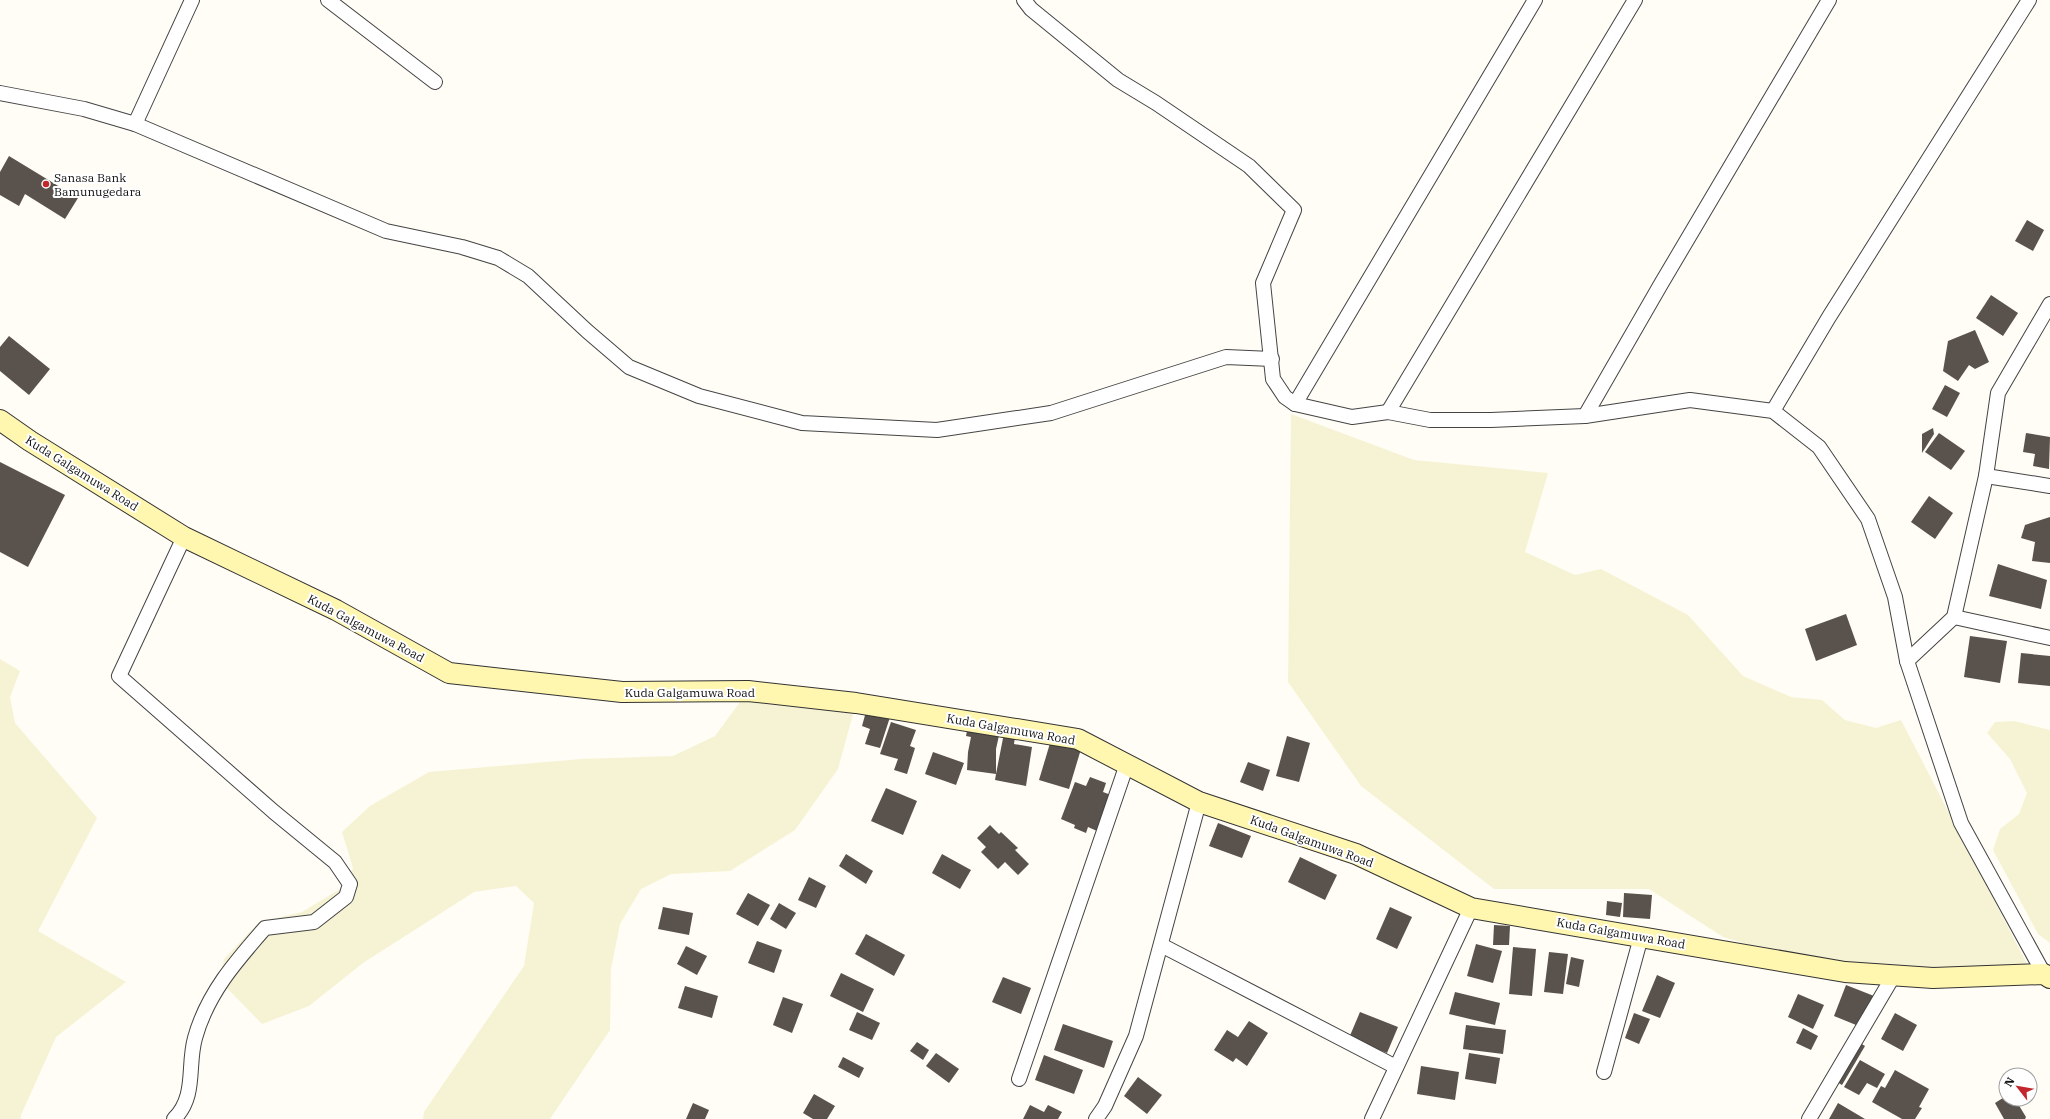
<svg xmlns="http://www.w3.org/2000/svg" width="2050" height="1119" font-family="'IBM Plex Serif',serif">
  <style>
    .farmland { fill: #f6f3d4 }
    .building { fill: #5a524d }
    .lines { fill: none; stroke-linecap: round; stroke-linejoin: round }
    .street-casing { stroke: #444; stroke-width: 16 }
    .secondary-casing { stroke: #333; stroke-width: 22 }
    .street { stroke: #fff; stroke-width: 14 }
    .secondary { stroke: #fff6b0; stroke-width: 20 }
    .poi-dot { fill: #c4262e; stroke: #fff; stroke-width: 1.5 }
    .labels { text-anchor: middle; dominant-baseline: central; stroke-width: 4; stroke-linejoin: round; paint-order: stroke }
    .poi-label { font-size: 12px; fill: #111; stroke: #fff; text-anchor: start }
    .street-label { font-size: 12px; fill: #111; stroke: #fff }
  </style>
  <rect width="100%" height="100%" fill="#fffdf5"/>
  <g class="farmland">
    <polygon points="1291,414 1414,460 1548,473 1525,552 1575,575 1601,569 1688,615 1743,676 1791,697 1822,700 1845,720 1876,728 1901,720 2027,964 1935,968 1800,960 1723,937 1649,889 1494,889 1361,786 1288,682"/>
    <polygon points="0,659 20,671 10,697 15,723 97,818 38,931 126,982 56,1037 21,1115 21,1119 0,1119"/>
    <polygon points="748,691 856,703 838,769 795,830 730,871 671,874 641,889 620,924 611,969 610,1030 550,1119 423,1119 424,1112 524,966 534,903 516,886 474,892 363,963 309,1006 262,1024 219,980 224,959 259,922 302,912 345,886 353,868 342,832 370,806 429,772 581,759 673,756 715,736"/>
    <polygon points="2014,721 2050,730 2050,943 2038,934 1993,850 2000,829 2019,814 2027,793 2010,759 1987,733 1995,722"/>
  </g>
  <g class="building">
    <polygon points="9,156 78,198 65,219 25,194 19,206 0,195 0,172"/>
    <polygon points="2027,220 2044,230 2033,251 2015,241"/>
    <polygon points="1991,295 2018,313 2003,336 1976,318"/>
    <polygon points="1975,330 1989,362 1975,369 1969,365 1958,381 1943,371 1948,341"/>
    <polygon points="9,336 50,369 29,395 0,371 0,347"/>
    <polygon points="1945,385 1960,393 1947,417 1932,409"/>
    <polygon points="1933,428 1934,434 1922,453 1922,434"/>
    <polygon points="1939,433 1965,451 1951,470 1925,452"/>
    <polygon points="2026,433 2050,437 2049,469 2033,466 2035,454 2023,452"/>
    <polygon points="0,462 65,495 28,567 0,552"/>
    <polygon points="1929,496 1953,513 1935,539 1911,522"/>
    <polygon points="2050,517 2050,563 2032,561 2035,542 2021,538 2025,525"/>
    <polygon points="1998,564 2047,580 2041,609 1989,596"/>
    <polygon points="1846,614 1857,645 1816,661 1805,629"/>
    <polygon points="1970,636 2007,641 2000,683 1964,677"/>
    <polygon points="2021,653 2050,656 2050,686 2018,683"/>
    <polygon points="867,708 891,714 880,748 865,744 870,729 862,726"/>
    <polygon points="891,722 916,730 910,746 915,748 907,774 894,770 898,759 880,754"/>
    <polygon points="968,726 1000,731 996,749 996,774 1005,728 1016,730 1014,744 1032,747 1026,786 995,780 996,774 967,770 968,752 971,737 966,736"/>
    <polygon points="1287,736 1310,743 1299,782 1276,776"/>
    <polygon points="1051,740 1081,749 1069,789 1039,780"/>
    <polygon points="933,752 964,763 956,785 925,774"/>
    <polygon points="1248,762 1270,770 1263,791 1240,782"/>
    <polygon points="1090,777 1106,783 1103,792 1111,795 1097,831 1088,827 1086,833 1074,828 1075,825 1061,819 1075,782 1086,786"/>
    <polygon points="886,788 917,801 903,835 871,821"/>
    <polygon points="1218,823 1251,836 1242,858 1209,846"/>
    <polygon points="990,825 999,834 1001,832 1018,848 1015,850 1029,864 1018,875 1005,862 998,869 981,852 986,847 977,838"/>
    <polygon points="846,854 873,871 866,884 839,866"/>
    <polygon points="942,854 971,870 960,889 932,873"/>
    <polygon points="1300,857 1337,875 1325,900 1288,882"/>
    <polygon points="809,877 826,886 816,908 798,900"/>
    <polygon points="748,893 770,905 758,926 736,914"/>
    <polygon points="1624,893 1652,895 1650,919 1623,917"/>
    <polygon points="1607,901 1622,903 1620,917 1606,915"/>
    <polygon points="779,903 796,913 786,929 770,919"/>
    <polygon points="663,907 693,913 689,935 658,929"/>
    <polygon points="1390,907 1412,917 1397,949 1376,939"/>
    <polygon points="1494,925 1510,926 1509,945 1493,945"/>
    <polygon points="866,934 905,955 894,976 855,954"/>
    <polygon points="757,941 782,950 774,973 748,963"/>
    <polygon points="1476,944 1502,951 1493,983 1467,976"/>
    <polygon points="686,946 707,956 697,975 677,964"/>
    <polygon points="1513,947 1536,949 1532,996 1509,994"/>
    <polygon points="1549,952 1568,954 1563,994 1544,992"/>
    <polygon points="1571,957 1584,960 1579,987 1566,984"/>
    <polygon points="841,973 874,989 863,1012 830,996"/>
    <polygon points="1657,975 1675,983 1660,1018 1642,1011"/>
    <polygon points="1003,977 1031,988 1021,1014 992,1002"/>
    <polygon points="1846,985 1874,996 1861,1027 1834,1016"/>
    <polygon points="685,986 718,996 712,1018 678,1008"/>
    <polygon points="1455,992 1500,1003 1495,1025 1449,1014"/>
    <polygon points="1798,994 1824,1005 1813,1029 1788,1017"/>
    <polygon points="783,997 803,1004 792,1033 773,1025"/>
    <polygon points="857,1012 880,1023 872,1040 849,1030"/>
    <polygon points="1360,1012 1398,1027 1387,1053 1349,1038"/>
    <polygon points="1634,1013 1650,1019 1639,1044 1625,1038"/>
    <polygon points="1895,1013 1917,1025 1903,1051 1881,1039"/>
    <polygon points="1249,1021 1268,1033 1247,1066 1236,1058 1233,1062 1214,1050 1227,1030 1238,1037"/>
    <polygon points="1063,1024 1113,1041 1104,1068 1054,1050"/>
    <polygon points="1466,1025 1506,1030 1503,1054 1463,1049"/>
    <polygon points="1803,1028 1818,1036 1811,1050 1796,1043"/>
    <polygon points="1855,1040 1865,1046 1842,1085 1832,1079"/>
    <polygon points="917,1042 929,1050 923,1060 910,1051"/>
    <polygon points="936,1053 959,1069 949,1083 926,1066"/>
    <polygon points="1469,1053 1500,1058 1496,1084 1465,1079"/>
    <polygon points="1044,1055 1083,1070 1074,1094 1035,1080"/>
    <polygon points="843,1057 864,1068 859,1078 838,1067"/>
    <polygon points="1860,1060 1885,1074 1877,1088 1867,1083 1859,1095 1844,1087"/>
    <polygon points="1421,1066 1459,1072 1455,1100 1417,1094"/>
    <polygon points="1895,1070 1929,1089 1919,1107 1922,1108 1915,1119 1902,1119 1872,1102 1881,1086 1885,1088"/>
    <polygon points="1138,1077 1162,1095 1147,1114 1124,1096"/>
    <polygon points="814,1094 835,1106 827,1119 813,1119 803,1113"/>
    <polygon points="2006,1096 2006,1099 2015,1099 2026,1117 2025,1119 2004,1119 1995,1103"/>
    <polygon points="693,1103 709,1110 705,1119 686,1119"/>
    <polygon points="1838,1103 1865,1119 1829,1119"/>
    <polygon points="1030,1105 1044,1112 1048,1105 1062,1112 1058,1119 1023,1119"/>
  </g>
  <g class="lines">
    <defs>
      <g id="street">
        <polyline points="328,0 435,82"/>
        <polyline points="1024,0 1031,9 1118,80 1156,103 1249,166 1294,210 1263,283 1273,379 1285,397 1295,404 1352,417 1388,412 1430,420 1491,420 1585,416 1690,400 1773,411 1819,447 1868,519 1895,597 1907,661 1961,823 2044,974"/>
        <polyline points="0,93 84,109 135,124 386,231 462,247 498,258 528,276 587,331 629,367 699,396 802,423 937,430 1051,413 1226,357 1272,359"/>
        <polyline points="135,124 192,0"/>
        <polyline points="1295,404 1535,0"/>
        <polyline points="1773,411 1829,317 2029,0"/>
        <polyline points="1388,412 1635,0"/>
        <polyline points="1585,416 1661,284 1829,0"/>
        <polyline points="1986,476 2050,486"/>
        <polyline points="1954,617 2050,638"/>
        <polyline points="1907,661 1954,617 1986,476 1998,393 2050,304"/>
        <polyline points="1161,945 1396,1067"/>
        <polyline points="1604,1072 1641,937"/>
        <polyline points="1019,1079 1127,764"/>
        <path d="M174,1119C197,1096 187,1066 195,1038C207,994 236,961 265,928L314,922L346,897L350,884L335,862L274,812L119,676L184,537"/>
        <polyline points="1096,1119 1105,1106 1136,1036 1199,802"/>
        <polyline points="1372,1119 1471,908"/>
        <polyline points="1809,1119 1894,975"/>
      </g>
      <polyline id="secondary" points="0,420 30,441 184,537 336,610 449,673 622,692 748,691 856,703 1078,739 1199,802 1356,854 1471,908 1845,972 1933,978 2044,974 2050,978"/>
    </defs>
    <use href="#street" class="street-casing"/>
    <use href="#secondary" class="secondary-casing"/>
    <use href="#street" class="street"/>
    <use href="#secondary" class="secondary"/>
  </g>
  <circle class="poi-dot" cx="46" cy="184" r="4"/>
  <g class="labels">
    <g class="poi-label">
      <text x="54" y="177">Sanasa Bank<tspan x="54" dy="14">Bamunugedara</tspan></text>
    </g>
    <g class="street-label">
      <text transform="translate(82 473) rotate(32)">Kuda Galgamuwa Road</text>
      <text transform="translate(366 628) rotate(28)">Kuda Galgamuwa Road</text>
      <text x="690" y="692">Kuda Galgamuwa Road</text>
      <text transform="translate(1011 729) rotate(10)">Kuda Galgamuwa Road</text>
      <text transform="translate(1312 841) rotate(20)">Kuda Galgamuwa Road</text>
      <text transform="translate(1621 933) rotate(10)">Kuda Galgamuwa Road</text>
    </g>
  </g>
  <g transform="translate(2018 1087) rotate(301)"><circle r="19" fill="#ffffff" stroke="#a0a0a0"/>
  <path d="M0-3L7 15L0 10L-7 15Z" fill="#c4262e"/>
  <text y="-6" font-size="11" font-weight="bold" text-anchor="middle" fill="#111111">N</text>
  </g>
</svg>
